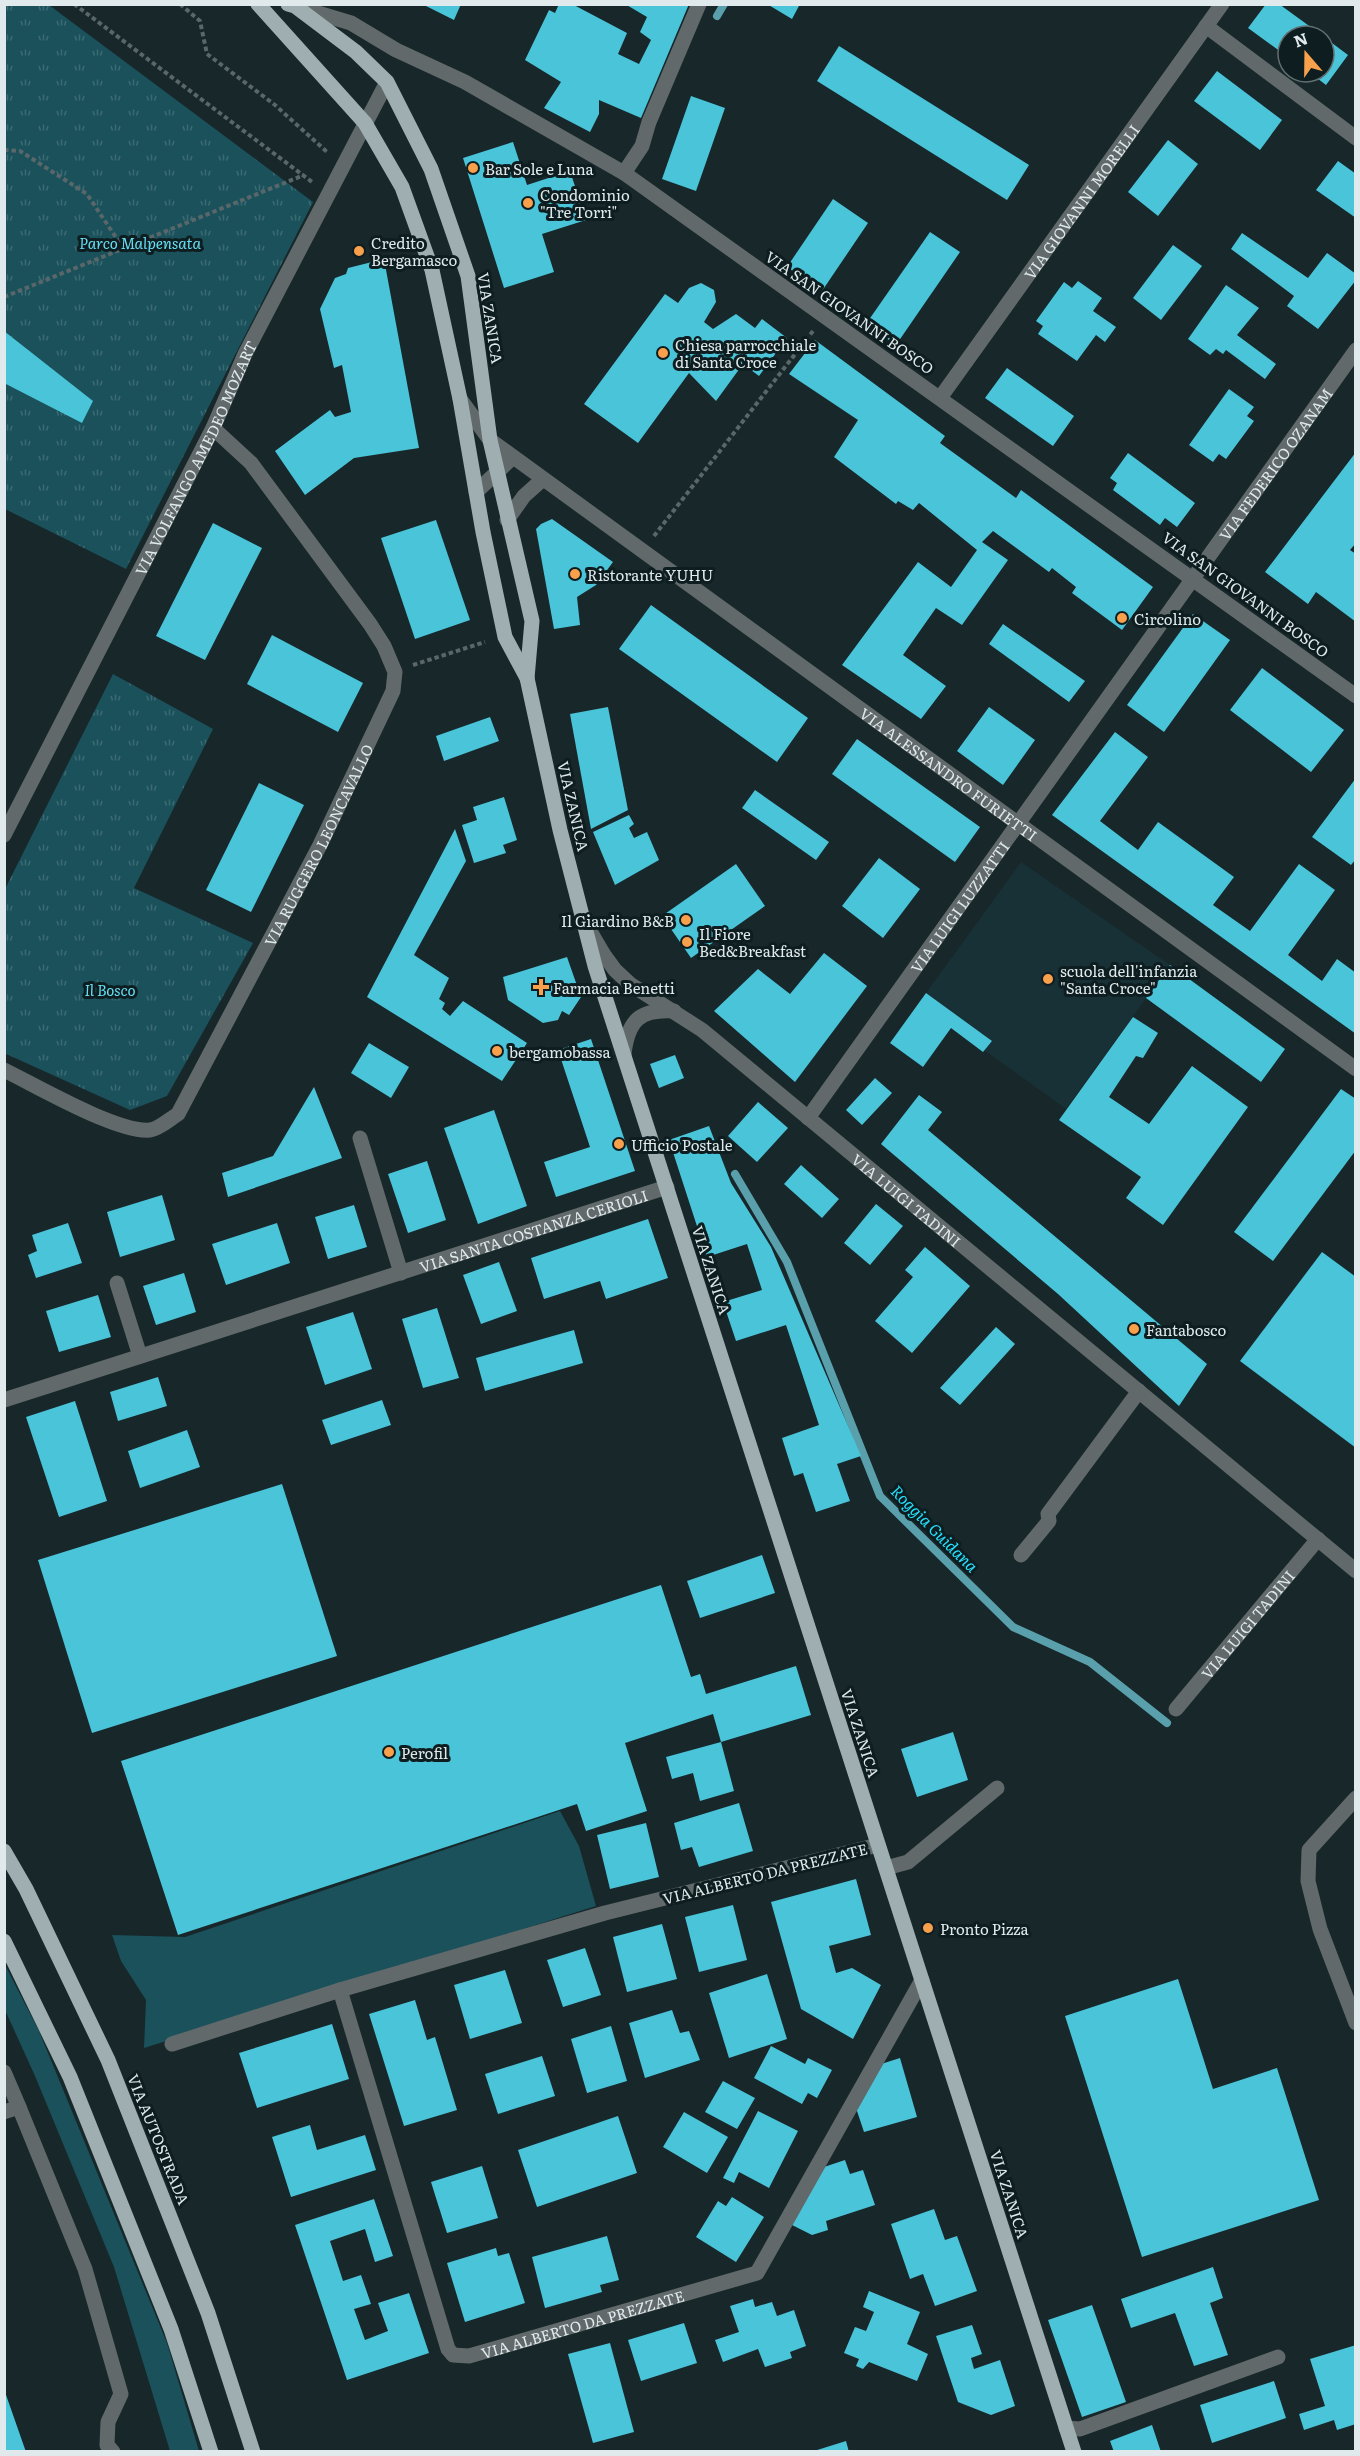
<svg xmlns="http://www.w3.org/2000/svg" width="1360" height="2456" font-family="Literata,serif">
  <style>
    .built { fill: #183136 }
    .grass { fill: #1a515b }
    .park { fill: url(#park-tufts) }
    .lines { fill: none; stroke-linecap: round; stroke-linejoin: round }
    .stream { stroke: #5aa0ac; stroke-width: 8 }
    .building { fill: #4ac4d9 }
    .path { stroke: #59676a; stroke-width: 4; stroke-dasharray: 4.5 3; stroke-linecap: butt }
    .minor { stroke: #61696a; stroke-width: 15 }
    .major { stroke: #9eaeb1; stroke-width: 15 }
    .poi-dot { fill: #f8a04b; stroke: #0e1d20; stroke-width: 2 }
    .labels { text-anchor: middle; dominant-baseline: central; stroke-width: 6; stroke-linejoin: round; paint-order: stroke }
    .poi-label { font-size: 15px; fill: #e0eaec; stroke: #0e1d20; text-anchor: start }
    .street-label { font-size: 15px; fill: #e0eaec; stroke: #0e1d20 }
    .park-label { font-size: 15px; font-style: italic; fill: #66dff5; stroke: #0e1d20 }
    .water-label { font-size: 16px; font-style: italic; fill: #26e0fd; stroke: #0e1d20 }
  </style>
  <defs>
    <pattern id="park-tufts" width="24" height="20" patternUnits="userSpaceOnUse" patternTransform="scale(1.5)"><rect width="24" height="20" fill="#1a515b"/><path d="M3 7l-1-3M5 7V3M7 7l1-3M15 17l-1-3M17 17v-4M19 17l1-3" fill="none" stroke="#3b6a73"/></pattern>
  </defs>
  <rect width="100%" height="100%" fill="#17272a"/>
  <polygon class="built" points="1021,862 1170,965 1066,1109 984,1050 992,1041 926,993"/>
  <g class="grass">
    <polygon points="560,1811 579,1846 596,1906 144,2048 146,2000 121,1961 112,1935 185,1937"/>
    <polygon points="4,1963 39,2031 167,2343 199,2451 170,2451 114,2267 35,2076 5,2010"/>
  </g>
  <g class="park">
    <polygon points="4,5 49,5 313,202 126,569 5,509"/>
    <polygon points="113,674 213,729 134,888 253,943 167,1096 130,1110 4,1053 5,889"/>
  </g>
  <g class="lines">
    <g class="stream">
      <polyline points="717,16 724,4"/>
      <polyline points="735,1174 787,1262 880,1496 1013,1627 1090,1662 1167,1723"/>
    </g>
  </g>
  <g class="building">
    <polygon points="422,4 461,4 454,20"/>
    <polygon points="559,4 572,4 627,33 618,54 639,64 651,40 640,32 647,17 625,4 689,4 641,118 599,100 599,114 590,132 544,108 561,82 525,60 549,10 555,13"/>
    <polygon points="767,4 800,4 792,19"/>
    <polygon points="1266,4 1279,4 1323,36 1288,36 1288,57 1248,28"/>
    <polygon points="1324,37 1348,55 1326,85 1309,72 1324,72"/>
    <polygon points="839,46 1029,165 1007,200 817,81"/>
    <polygon points="1217,71 1282,120 1260,150 1194,101"/>
    <polygon points="691,96 725,108 696,191 662,179"/>
    <polygon points="1168,140 1198,164 1158,216 1128,192"/>
    <polygon points="513,142 527,185 570,171 586,220 542,234 554,272 504,288 463,158"/>
    <polygon points="1338,161 1356,174 1356,218 1316,190"/>
    <polygon points="833,199 868,223 822,291 787,267"/>
    <polygon points="930,232 960,252 896,345 866,324"/>
    <polygon points="1242,233 1308,278 1327,253 1356,274 1356,280 1318,329 1287,306 1294,296 1231,249"/>
    <polygon points="1173,245 1202,266 1161,320 1133,298"/>
    <polygon points="384,259 419,448 354,458 305,495 275,451 330,410 335,417 351,412 342,365 334,368 320,309 335,278 346,274 348,268"/>
    <polygon points="1078,281 1102,298 1093,311 1116,327 1105,342 1096,335 1077,361 1038,334 1043,326 1036,321 1064,282 1072,288"/>
    <polygon points="701,283 714,290 716,302 704,322 713,329 736,314 755,328 762,319 787,338 759,376 743,364 716,401 689,373 638,443 584,404 665,294 678,303 689,288"/>
    <polygon points="1226,285 1259,308 1237,335 1276,364 1265,379 1226,350 1223,354 1216,349 1210,355 1188,339"/>
    <polygon points="4,331 93,401 82,423 4,383"/>
    <polygon points="815,340 945,436 940,443 1016,498 1021,490 1153,587 1122,630 1072,593 1076,587 1052,568 1049,572 993,531 982,542 1008,560 962,625 936,608 903,655 946,686 921,719 842,665 918,562 951,587 977,550 919,503 913,510 898,501 896,504 834,457 858,420 789,374"/>
    <polygon points="1007,368 1074,416 1053,446 985,398"/>
    <polygon points="1229,389 1254,407 1247,416 1254,421 1226,459 1219,454 1213,462 1189,445"/>
    <polygon points="1356,452 1356,543 1350,550 1356,554 1356,622 1316,592 1308,604 1265,572"/>
    <polygon points="1128,453 1195,503 1177,527 1165,518 1160,525 1113,490 1117,483 1110,478"/>
    <polygon points="552,519 613,562 596,585 577,597 580,625 554,629 536,529 541,524"/>
    <polygon points="436,520 470,620 415,639 381,538"/>
    <polygon points="213,523 262,548 205,660 156,636"/>
    <polygon points="651,605 808,718 777,762 619,649"/>
    <polygon points="1193,614 1230,640 1164,732 1127,705"/>
    <polygon points="1003,624 1085,681 1069,702 989,644"/>
    <polygon points="272,635 363,683 338,732 247,684"/>
    <polygon points="1262,668 1344,730 1311,772 1230,710"/>
    <polygon points="608,707 628,810 591,829 570,714"/>
    <polygon points="989,707 1035,740 1003,785 957,751"/>
    <polygon points="490,717 499,741 444,761 436,736"/>
    <polygon points="1115,732 1148,757 1100,821 1138,850 1158,822 1234,877 1213,905 1250,931 1299,864 1335,890 1288,955 1322,981 1337,959 1356,973 1356,1034 1052,815"/>
    <polygon points="857,739 980,827 955,862 832,774"/>
    <polygon points="1356,778 1356,859 1351,865 1312,837"/>
    <polygon points="259,783 304,805 251,912 206,890"/>
    <polygon points="755,790 829,842 816,860 742,808"/>
    <polygon points="504,797 517,840 503,845 506,853 474,863 462,825 477,820 473,807"/>
    <polygon points="629,815 634,824 629,828 634,838 647,832 659,860 615,885 593,832"/>
    <polygon points="455,829 466,861 414,955 449,978 439,999 445,1003 442,1009 450,1016 463,1001 527,1043 502,1081 367,997"/>
    <polygon points="879,858 920,889 883,938 842,906"/>
    <polygon points="736,864 765,906 691,958 662,916"/>
    <polygon points="824,953 867,986 795,1082 714,1011 758,969 790,994"/>
    <polygon points="567,957 581,997 569,1015 562,1011 558,1020 543,1023 508,1000 503,977"/>
    <polygon points="1170,965 1285,1049 1261,1082 1146,998"/>
    <polygon points="926,993 992,1041 983,1052 951,1028 923,1067 890,1043"/>
    <polygon points="1133,1017 1158,1033 1143,1058 1136,1056 1109,1097 1149,1124 1192,1066 1248,1107 1163,1225 1126,1198 1141,1177 1059,1120"/>
    <polygon points="591,1039 635,1171 556,1197 544,1162 590,1147 558,1050"/>
    <polygon points="369,1043 409,1067 391,1098 351,1073"/>
    <polygon points="675,1055 684,1078 659,1088 650,1064"/>
    <polygon points="875,1078 892,1093 862,1125 846,1110"/>
    <polygon points="314,1087 342,1158 228,1197 222,1173 273,1156"/>
    <polygon points="1341,1089 1356,1099 1356,1150 1273,1261 1234,1232"/>
    <polygon points="919,1095 942,1112 928,1130 1207,1364 1179,1406 1058,1294 881,1144"/>
    <polygon points="758,1102 788,1128 757,1162 728,1136"/>
    <polygon points="494,1110 527,1206 478,1224 444,1128"/>
    <polygon points="709,1126 731,1183 771,1247 861,1456 837,1464 850,1501 816,1512 803,1473 794,1476 782,1438 819,1425 786,1325 736,1341 723,1302 762,1290 747,1244 707,1257 669,1140"/>
    <polygon points="427,1161 446,1220 408,1233 388,1174"/>
    <polygon points="801,1165 839,1199 822,1218 784,1184"/>
    <polygon points="162,1195 175,1240 120,1257 107,1212"/>
    <polygon points="876,1204 903,1226 870,1265 844,1243"/>
    <polygon points="354,1205 367,1247 328,1259 315,1217"/>
    <polygon points="648,1219 668,1278 606,1299 600,1281 544,1299 531,1258"/>
    <polygon points="68,1223 82,1263 36,1278 28,1255 37,1251 32,1235"/>
    <polygon points="277,1223 290,1263 226,1285 212,1244"/>
    <polygon points="925,1247 970,1286 912,1353 875,1321 913,1277 905,1270"/>
    <polygon points="1322,1252 1356,1277 1356,1448 1240,1361"/>
    <polygon points="499,1262 517,1311 481,1324 463,1275"/>
    <polygon points="184,1273 196,1312 156,1325 143,1286"/>
    <polygon points="98,1295 111,1337 59,1352 46,1311"/>
    <polygon points="437,1308 459,1378 423,1388 402,1319"/>
    <polygon points="353,1312 372,1369 325,1385 306,1327"/>
    <polygon points="996,1327 1015,1344 960,1405 940,1388"/>
    <polygon points="574,1330 583,1363 485,1391 476,1358"/>
    <polygon points="158,1377 167,1406 118,1421 110,1392"/>
    <polygon points="382,1400 391,1425 331,1445 322,1420"/>
    <polygon points="75,1401 107,1501 59,1517 26,1417"/>
    <polygon points="187,1430 200,1467 140,1488 128,1451"/>
    <polygon points="282,1484 337,1656 92,1733 38,1560"/>
    <polygon points="762,1555 775,1593 700,1618 687,1581"/>
    <polygon points="661,1585 691,1677 700,1674 706,1694 796,1666 811,1715 721,1742 713,1714 625,1743 647,1811 586,1831 577,1804 178,1935 121,1761"/>
    <polygon points="953,1732 968,1780 917,1797 901,1749"/>
    <polygon points="721,1742 734,1791 700,1801 693,1773 672,1779 666,1757"/>
    <polygon points="739,1803 753,1851 699,1867 692,1847 681,1850 674,1823"/>
    <polygon points="646,1823 659,1877 610,1889 597,1835"/>
    <polygon points="856,1879 871,1935 829,1946 836,1973 852,1968 881,1985 853,2039 801,2009 771,1902"/>
    <polygon points="733,1905 747,1960 699,1972 685,1917"/>
    <polygon points="662,1924 677,1979 627,1992 613,1937"/>
    <polygon points="585,1948 601,1995 563,2007 547,1960"/>
    <polygon points="505,1970 522,2023 470,2039 454,1985"/>
    <polygon points="767,1974 787,2039 729,2058 709,1993"/>
    <polygon points="1178,1979 1213,2089 1277,2068 1319,2200 1142,2257 1065,2016"/>
    <polygon points="415,2000 427,2040 435,2037 457,2110 404,2126 369,2014"/>
    <polygon points="672,2010 680,2033 689,2031 700,2060 645,2078 629,2023"/>
    <polygon points="332,2024 349,2079 257,2108 239,2053"/>
    <polygon points="611,2026 627,2081 587,2093 571,2039"/>
    <polygon points="771,2046 805,2064 808,2058 832,2070 817,2098 808,2093 802,2104 754,2078"/>
    <polygon points="542,2056 555,2096 498,2114 485,2074"/>
    <polygon points="900,2058 917,2117 864,2132 856,2108 878,2065"/>
    <polygon points="723,2081 755,2098 737,2129 705,2112"/>
    <polygon points="758,2111 798,2131 769,2188 739,2172 734,2183 723,2178"/>
    <polygon points="684,2112 728,2137 707,2173 663,2147"/>
    <polygon points="618,2116 637,2173 537,2207 518,2150"/>
    <polygon points="310,2125 317,2150 365,2135 376,2170 291,2197 272,2137"/>
    <polygon points="845,2160 850,2174 863,2170 875,2205 826,2221 828,2230 812,2235 792,2225 821,2168"/>
    <polygon points="482,2166 498,2218 447,2233 431,2182"/>
    <polygon points="732,2197 764,2217 736,2262 696,2237 718,2201 726,2206"/>
    <polygon points="374,2199 393,2256 375,2262 365,2229 330,2241 343,2281 361,2275 371,2304 354,2309 365,2340 388,2331 378,2303 409,2293 429,2353 347,2380 295,2225"/>
    <polygon points="934,2209 945,2240 957,2236 977,2291 935,2306 923,2274 910,2279 891,2224"/>
    <polygon points="607,2236 619,2280 600,2285 602,2292 545,2308 532,2257"/>
    <polygon points="496,2248 498,2256 509,2253 525,2303 465,2322 447,2263"/>
    <polygon points="1213,2267 1223,2298 1210,2303 1228,2355 1194,2366 1175,2313 1131,2328 1121,2299"/>
    <polygon points="869,2291 920,2312 907,2344 928,2354 917,2381 869,2362 863,2369 856,2366 859,2359 844,2353 855,2327 866,2331 874,2312 863,2307"/>
    <polygon points="753,2299 755,2307 772,2302 777,2316 794,2310 806,2346 790,2352 792,2358 765,2367 758,2349 723,2362 715,2340 739,2332 730,2306"/>
    <polygon points="1092,2305 1126,2402 1082,2417 1048,2320"/>
    <polygon points="684,2323 697,2363 641,2381 628,2340"/>
    <polygon points="972,2325 982,2354 971,2358 974,2369 1000,2360 1015,2406 991,2415 958,2402 936,2336"/>
    <polygon points="610,2343 634,2432 593,2443 568,2354"/>
    <polygon points="1356,2345 1356,2424 1337,2430 1334,2420 1304,2430 1299,2414 1325,2406 1310,2359"/>
    <polygon points="1274,2381 1286,2418 1212,2443 1200,2405"/>
    <polygon points="5,2392 26,2452 4,2452"/>
    <polygon points="1152,2425 1161,2452 1114,2452 1110,2441"/>
    <polygon points="846,2441 849,2452 814,2452 814,2451"/>
  </g>
  <g class="lines">
    <g class="path">
      <polyline points="74,4 312,182"/>
      <polyline points="180,4 200,21 207,54 275,105 327,152"/>
      <polyline points="4,150 20,151 87,194 123,248"/>
      <polyline points="4,297 304,175"/>
      <polyline points="654,536 813,331"/>
      <polyline points="413,665 485,642"/>
    </g>
    <g class="minor">
      <polyline points="298,7 351,23 396,50 465,82 624,173 1356,696"/>
      <polyline points="1206,26 1356,138"/>
      <polyline points="624,173 642,146 649,122 699,4"/>
      <path id="s1" d="M940,398L1222,4"/>
      <path id="s2" d="M460,399L490,440L1356,1069"/>
      <polyline points="476,492 513,457"/>
      <polyline points="507,520 524,496 543,479"/>
      <path id="s3" d="M4,835L213,428L245,354L387,82"/>
      <path id="s4" d="M587,926L604,955L615,970L630,984L702,1030L1356,1571"/>
      <path d="M624,1054C628,1020 640,1009 674,1011"/>
      <path id="s5" d="M4,1070C37,1086 117,1133 150,1130C159,1129 170,1119 178,1114L320,845L393,691L395,672L384,646L370,624L251,463L213,428"/>
      <path id="s6" d="M808,1118L1356,350"/>
      <polyline points="360,1138 401,1273"/>
      <polyline points="117,1283 140,1356"/>
      <path id="s7" d="M4,1400L667,1187"/>
      <polyline points="1021,1555 1049,1521 1048,1514 1139,1391"/>
      <path id="s8" d="M1176,1709L1318,1539"/>
      <polyline points="1356,1798 1309,1850 1308,1881 1320,1929 1356,2023"/>
      <path id="s9" d="M878,1845L605,1913L340,1990L448,2349L453,2355L469,2356L757,2273L922,1980"/>
      <polyline points="886,1868 908,1862 997,1788"/>
      <polyline points="172,2044 340,1990"/>
      <polyline points="4,2072 19,2107"/>
      <polyline points="4,2112 19,2107 85,2269 121,2394 108,2422 107,2445 113,2452"/>
      <polyline points="1066,2428 1080,2429 1278,2357"/>
    </g>
    <g class="major">
      <polyline points="258,4 365,123 402,187 432,270 460,399 483,532 505,637 527,678 560,830 595,966 1074,2452"/>
      <polyline points="288,4 295,6 356,52 387,82 431,169 468,276 490,440 532,621 527,678"/>
      <polyline points="4,1851 26,1889 108,2060 208,2313 253,2452"/>
      <polyline points="4,1941 70,2077 171,2329 211,2452"/>
    </g>
  </g>
  <g class="poi-dot">
    <circle cx="473" cy="168" r="6"/>
    <circle cx="528" cy="203" r="6"/>
    <circle cx="359" cy="251" r="6"/>
    <circle cx="663" cy="353" r="6"/>
    <circle cx="575" cy="574" r="6"/>
    <circle cx="1122" cy="618" r="6"/>
    <circle cx="686" cy="920" r="6"/>
    <circle cx="687" cy="942" r="6"/>
    <circle cx="1048" cy="979" r="6"/>
    <path d="M538 978h6v6h6v6h-6v6h-6v-6h-6v-6h6z"/>
    <circle cx="497" cy="1051" r="6"/>
    <circle cx="619" cy="1144" r="6"/>
    <circle cx="1134" cy="1329" r="6"/>
    <circle cx="389" cy="1752" r="6"/>
    <circle cx="928" cy="1928" r="6"/>
  </g>
  <g class="labels">
    <g class="poi-label">
      <text x="485" y="168">Bar Sole e Luna</text>
      <text x="540" y="194">Condominio<tspan x="540" dy="17">"Tre Torri"</tspan></text>
      <text x="371" y="242">Credito<tspan x="371" dy="17">Bergamasco</tspan></text>
      <text x="675" y="344">Chiesa parrocchiale<tspan x="675" dy="17">di Santa Croce</tspan></text>
      <text x="587" y="574">Ristorante YUHU</text>
      <text x="1134" y="618">Circolino</text>
      <text x="674" y="920" text-anchor="end">Il Giardino B&amp;B</text>
      <text x="699" y="933">Il Fiore<tspan x="699" dy="17">Bed&amp;Breakfast</tspan></text>
      <text x="1060" y="970">scuola dell'infanzia<tspan x="1060" dy="17">"Santa Croce"</tspan></text>
      <text x="553" y="987">Farmacia Benetti</text>
      <text x="509" y="1051">bergamobassa</text>
      <text x="631" y="1144">Ufficio Postale</text>
      <text x="1146" y="1329">Fantabosco</text>
      <text x="401" y="1752">Perofil</text>
      <text x="940" y="1928">Pronto Pizza</text>
    </g>
    <g class="street-label">
      <text stroke="none"><textPath href="#s1" startOffset="242">VIA GIOVANNI MORELLI</textPath></text>
      <text transform="translate(850 312) rotate(35)">VIA SAN GIOVANNI BOSCO</text>
      <text transform="translate(491 318) rotate(81)">VIA ZANICA</text>
      <text stroke="none"><textPath href="#s3" startOffset="423">VIA VOLFANGO AMEDEO MOZART</textPath></text>
      <text stroke="none"><textPath href="#s6" startOffset="804">VIA FEDERICO OZANAM</textPath></text>
      <text transform="translate(1246 594) rotate(36)">VIA SAN GIOVANNI BOSCO</text>
      <text stroke="none"><textPath href="#s2" startOffset="618">VIA ALESSANDRO FURIETTI</textPath></text>
      <text transform="translate(574 806) rotate(77)">VIA ZANICA</text>
      <text stroke="none"><textPath href="#s5" startOffset="495">VIA RUGGERO LEONCAVALLO</textPath></text>
      <text stroke="none"><textPath href="#s6" startOffset="260">VIA LUIGI LUZZATTI</textPath></text>
      <text stroke="none"><textPath href="#s4" startOffset="424">VIA LUIGI TADINI</textPath></text>
      <text stroke="none"><textPath href="#s7" startOffset="556">VIA SANTA COSTANZA CERIOLI</textPath></text>
      <text transform="translate(712 1270) rotate(72)">VIA ZANICA</text>
      <text stroke="none"><textPath href="#s8" startOffset="111">VIA LUIGI TADINI</textPath></text>
      <text transform="translate(861 1733) rotate(72)">VIA ZANICA</text>
      <text transform="translate(765 1873) rotate(-14)">VIA ALBERTO DA PREZZATE</text>
      <text transform="translate(159 2139) rotate(68)">VIA AUTOSTRADA</text>
      <text transform="translate(1010 2194) rotate(72)">VIA ZANICA</text>
      <text stroke="none"><textPath href="#s9" startOffset="1074">VIA ALBERTO DA PREZZATE</textPath></text>
    </g>
    <g class="park-label">
      <text x="140" y="242">Parco Malpensata</text>
      <text x="110" y="989">Il Bosco</text>
    </g>
    <g class="water-label">
      <text transform="translate(935 1528) rotate(45)">Roggia Guidana</text>
    </g>
  </g>
  <rect width="1360" height="2456" fill="none" stroke="#e0eaec" stroke-width="12"/>
  <g transform="translate(1306 54) rotate(340)"><circle r="28" fill="#0e1d20" stroke="#626f72" stroke-width="1.5"/>
  <path d="M0-4.5L10 22L0 15L-10 22Z" fill="#f8a04b"/>
  <text y="-9" font-size="16" font-weight="bold" text-anchor="middle" fill="#e0eaec">N</text>
  </g>
</svg>
